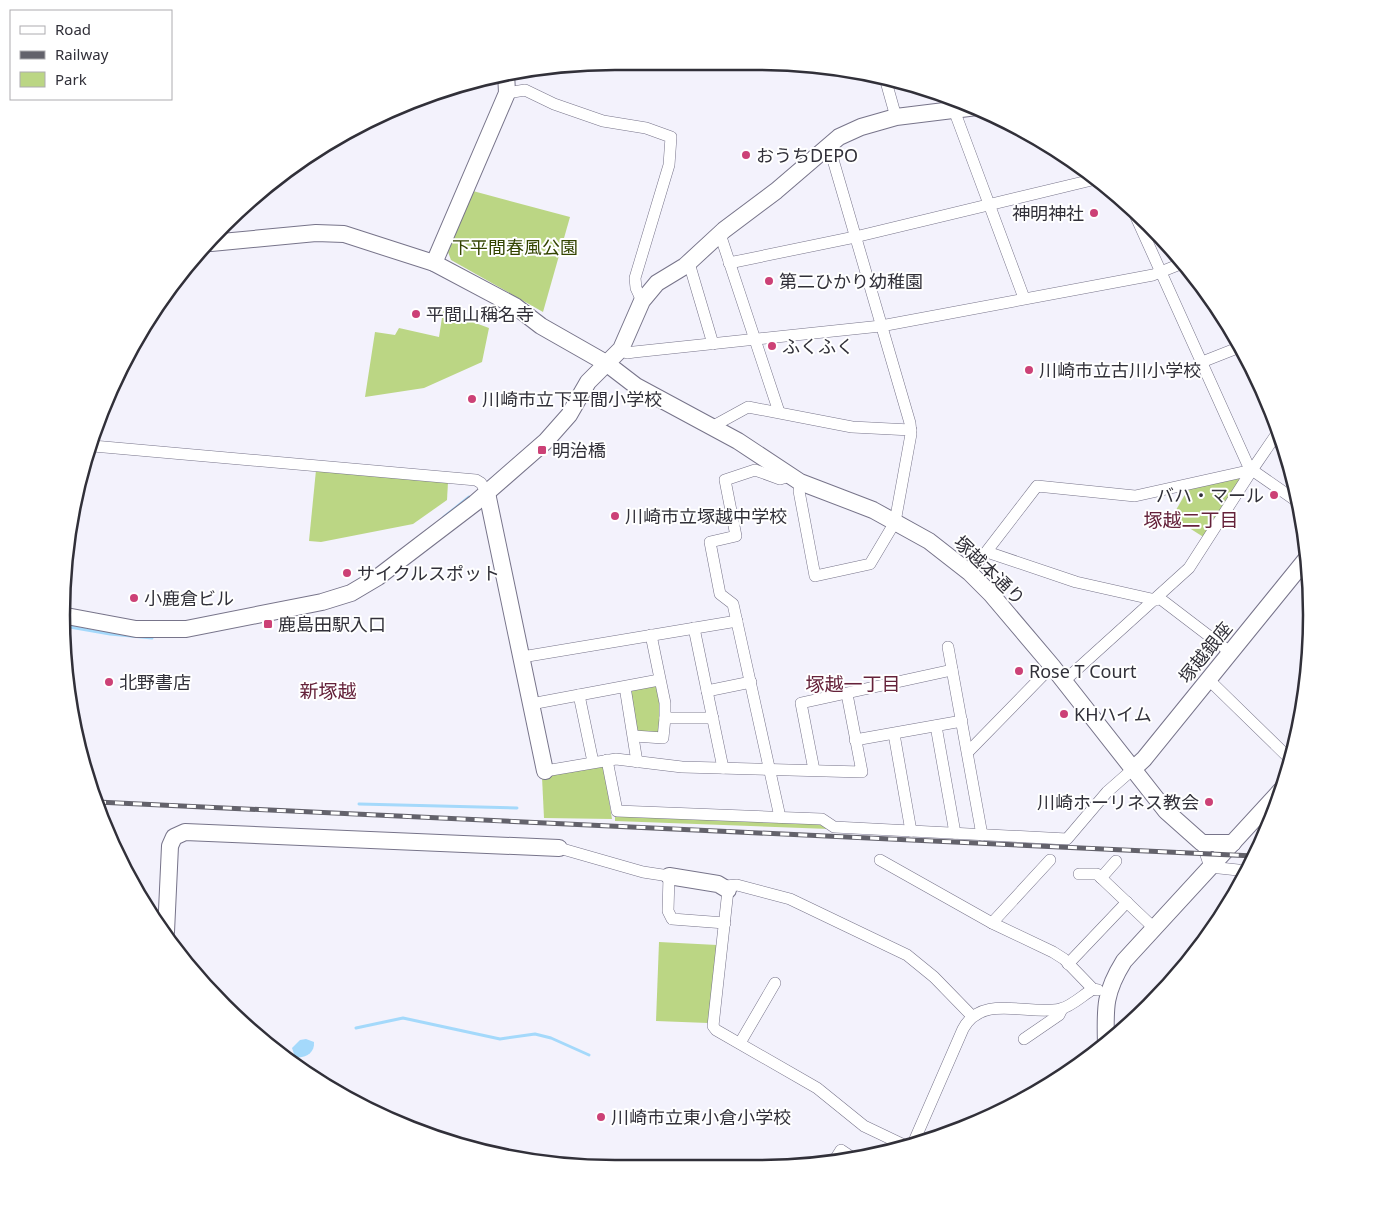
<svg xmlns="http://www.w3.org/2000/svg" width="1373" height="1230" font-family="'Noto Sans','Noto Sans JP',sans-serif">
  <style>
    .green { fill: #bbd684 }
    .water { fill: #a4d9fb }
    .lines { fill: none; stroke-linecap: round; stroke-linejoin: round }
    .stream { stroke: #a4d9fb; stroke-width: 3 }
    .street-casing { stroke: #77748a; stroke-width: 12 }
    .secondary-casing { stroke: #77748a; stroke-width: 18 }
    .street { stroke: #fff; stroke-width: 11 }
    .secondary { stroke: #fff; stroke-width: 16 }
    .rail-casing { stroke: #63626b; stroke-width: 5 }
    .rail { stroke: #fff; stroke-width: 3; stroke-dasharray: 9; stroke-linecap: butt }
    .poi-dot { fill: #cc4176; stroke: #fff; stroke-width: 2 }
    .labels { text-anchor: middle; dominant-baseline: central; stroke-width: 4; stroke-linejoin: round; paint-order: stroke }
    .poi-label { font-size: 18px; fill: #313039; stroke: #fff; text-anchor: start }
    .park-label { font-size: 18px; fill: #340; stroke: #fff }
    .street-label { font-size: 18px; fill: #313039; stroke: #fff }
    .neighbourhood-label { font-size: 19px; fill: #65223a; stroke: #fff }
    .rim { fill: none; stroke: #313039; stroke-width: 2.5 }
  </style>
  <rect width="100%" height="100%" fill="#f3f2fc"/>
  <g class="green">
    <polygon points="473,191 570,217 543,312 451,260 448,252"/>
    <polygon points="443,311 489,328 482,362 424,388 365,397 375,332 395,335 399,328 439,337"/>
    <polygon points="316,470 448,482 447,500 413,524 321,542 309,541"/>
    <polygon points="1247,474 1205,538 1172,517 1188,489"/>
    <polygon points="656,686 661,705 658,734 636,732 629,691"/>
    <polygon points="601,765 604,768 612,819 544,818 542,777"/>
    <polygon points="615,816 816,823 829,829 615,821"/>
    <polygon points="659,942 717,945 708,1023 656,1021"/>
  </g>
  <path class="water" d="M306,1039L314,1042C315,1053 305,1059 295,1057L292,1048L300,1040Z"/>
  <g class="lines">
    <g class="stream">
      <polyline points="444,517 469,497"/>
      <polyline points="64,626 110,634 152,638"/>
      <polyline points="359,804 517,808"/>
      <polyline points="356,1028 403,1018 500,1039 535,1034 551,1038 589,1055"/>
    </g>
    <defs>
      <g id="street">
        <polyline points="885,78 896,117"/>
        <polyline points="507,93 525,90 554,104 603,121 646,128 671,137 669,165 635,278 636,288 642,301"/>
        <polyline points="954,110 1024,298"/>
        <polyline points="1132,208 1247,463 1252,470 1298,502"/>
        <polyline points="720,234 779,412"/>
        <polyline points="689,263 713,344"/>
        <polyline points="729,263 855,237 1096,179"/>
        <polyline points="621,349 627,353 634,352 881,326 1153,275 1183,263"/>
        <polyline points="1202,362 1240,347"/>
        <polyline points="715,429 717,424 748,407 852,427 911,430"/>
        <polyline points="93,446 476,480 481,483 487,493"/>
        <polyline points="800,482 799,491 815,576 870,564 895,522 911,434 910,423 829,146"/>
        <polyline points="987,552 1076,582 1156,600"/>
        <polyline points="970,573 1037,486 1135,496 1252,470 1278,432"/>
        <polyline points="1158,597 1230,652"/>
        <polyline points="694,628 723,768"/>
        <polyline points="651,635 665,703 665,718 713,718"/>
        <polyline points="948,647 982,835"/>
        <polyline points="522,657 737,621"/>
        <polyline points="1208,679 1290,759"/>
        <polyline points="1063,682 1189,568 1252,470"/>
        <polyline points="625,687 637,762"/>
        <polyline points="707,691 751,682"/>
        <polyline points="579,695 593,762"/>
        <polyline points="531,704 659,680"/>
        <polyline points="936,726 955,833"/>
        <polyline points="894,734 911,831"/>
        <polyline points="634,736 663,738 665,718"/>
        <polyline points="855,740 962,721"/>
        <polyline points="968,752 1052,666"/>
        <polyline points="607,760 617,811 822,819 834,827 1067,839 1107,792 1132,770"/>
        <polyline points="814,770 801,703 952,670"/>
        <polyline points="545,771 616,759 682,767 862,772 847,694"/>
        <polyline points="780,817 733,604 720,594 710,542 736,536 725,480 755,470 780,479 790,476"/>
        <polyline points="1255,818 1269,823"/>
        <polyline points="1202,843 1210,867 1238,870 1245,874"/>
        <polyline points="559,848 643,872 669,876 668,911 672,919 725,923"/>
        <polyline points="880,860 992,923 1053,952 1064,959 1093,989 1098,990"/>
        <polyline points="1079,874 1097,874 1154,928"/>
        <polyline points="1101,878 1116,861"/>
        <polyline points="725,886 737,885 790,899 907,955 934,977 972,1016"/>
        <polyline points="728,890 713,1026 716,1030 817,1088 864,1126 908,1147"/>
        <polyline points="992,923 1050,860"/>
        <polyline points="1068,964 1127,902"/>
        <polyline points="1024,1039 1059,1015 1062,1009"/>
        <polyline points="740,1043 775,983"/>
        <path d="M912,1146L963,1029C982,993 1028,1016 1060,1009C1071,1007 1083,995 1093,989"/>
        <polyline points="834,1161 841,1150 853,1158"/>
      </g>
      <g id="secondary">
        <polyline points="211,243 316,233 344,234 434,263 515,306 541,326 606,363 636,386 738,441 800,482 873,510 929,541 970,573 991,594 1052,666 1166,811 1202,843 1233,843"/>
        <polyline points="434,263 507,93 506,72"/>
        <polyline points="487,493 545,771"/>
        <polyline points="61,615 136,629 186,629 322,602 351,593 378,577 475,503 546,441 569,415 588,382 621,349 642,301 657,283 685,266 724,230 776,191 839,137 861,127 896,117 977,107"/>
        <polyline points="1132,770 1144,759 1307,558"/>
        <polyline points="669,876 718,884 728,890"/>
        <polyline points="166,932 170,846 174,837 185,832 559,848"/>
        <path d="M1106,1045C1105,1008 1104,993 1124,961L1283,788"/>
      </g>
    </defs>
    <use href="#street" class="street-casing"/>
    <use href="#secondary" class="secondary-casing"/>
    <use href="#street" class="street"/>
    <use href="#secondary" class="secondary"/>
    <defs>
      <polyline id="rail" points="97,802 1254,856"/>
    </defs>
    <use href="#rail" class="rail-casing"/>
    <use href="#rail" class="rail"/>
  </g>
  <g class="poi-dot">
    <circle cx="746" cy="155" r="5"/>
    <circle cx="1094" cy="213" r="5"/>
    <circle cx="769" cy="281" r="5"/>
    <circle cx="416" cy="314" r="5"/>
    <circle cx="772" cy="346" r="5"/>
    <circle cx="1029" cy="370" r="5"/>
    <circle cx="472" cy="399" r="5"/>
    <rect x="537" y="445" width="10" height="10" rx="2.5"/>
    <circle cx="1274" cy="495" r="5"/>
    <circle cx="615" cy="516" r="5"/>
    <circle cx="347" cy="573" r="5"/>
    <circle cx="134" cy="598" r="5"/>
    <rect x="263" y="619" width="10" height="10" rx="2.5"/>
    <circle cx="1019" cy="671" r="5"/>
    <circle cx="109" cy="682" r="5"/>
    <circle cx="1064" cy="714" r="5"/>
    <circle cx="1209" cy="802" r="5"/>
    <circle cx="601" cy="1117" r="5"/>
  </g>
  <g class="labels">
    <g class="poi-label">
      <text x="756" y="155">おうちDEPO</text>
      <text x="1084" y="213" text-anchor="end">神明神社</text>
      <text x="779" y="281">第二ひかり幼稚園</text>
      <text x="426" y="314">平間山稱名寺</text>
      <text x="782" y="346">ふくふく</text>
      <text x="1039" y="370">川崎市立古川小学校</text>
      <text x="482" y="399">川崎市立下平間小学校</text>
      <text x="552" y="450">明治橋</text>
      <text x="1264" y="495" text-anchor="end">バハ・マール</text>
      <text x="625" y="516">川崎市立塚越中学校</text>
      <text x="357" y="573">サイクルスポット</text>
      <text x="144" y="598">小鹿倉ビル</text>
      <text x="278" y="624">鹿島田駅入口</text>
      <text x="1029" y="671">Rose T Court</text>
      <text x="119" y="682">北野書店</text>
      <text x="1074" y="714">KHハイム</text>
      <text x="1199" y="802" text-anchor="end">川崎ホーリネス教会</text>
      <text x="611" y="1117">川崎市立東小倉小学校</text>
    </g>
    <g class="park-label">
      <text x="515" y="247">下平間春風公園</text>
    </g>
    <g class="street-label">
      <text transform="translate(990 570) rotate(44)">塚越本通り</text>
      <text transform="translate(1205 652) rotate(-51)">塚越銀座</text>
    </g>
    <g class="neighbourhood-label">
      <text x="1191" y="520">塚越二丁目</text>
      <text x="853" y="684">塚越一丁目</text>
      <text x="328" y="691">新塚越</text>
    </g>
  </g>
  <path d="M0 0H1373V1230H0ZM615 70H758A545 545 0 0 1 1303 615V615A545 545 0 0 1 758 1160H615A545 545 0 0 1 70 615V615A545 545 0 0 1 615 70Z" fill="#fff" fill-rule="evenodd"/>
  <path class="rim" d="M615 70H758A545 545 0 0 1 1303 615V615A545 545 0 0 1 758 1160H615A545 545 0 0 1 70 615V615A545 545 0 0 1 615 70Z"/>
  <rect x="10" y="10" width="162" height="90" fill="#ffffff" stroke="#adacb0"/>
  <rect x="20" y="26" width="25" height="8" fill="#ffffff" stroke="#adacb0"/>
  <text x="55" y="35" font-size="15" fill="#313039">Road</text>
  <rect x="20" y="51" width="25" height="8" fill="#63626b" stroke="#adacb0"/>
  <text x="55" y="60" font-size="15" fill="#313039">Railway</text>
  <rect x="20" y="72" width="25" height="15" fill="#bbd684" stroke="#adacb0"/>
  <text x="55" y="85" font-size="15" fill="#313039">Park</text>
</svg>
